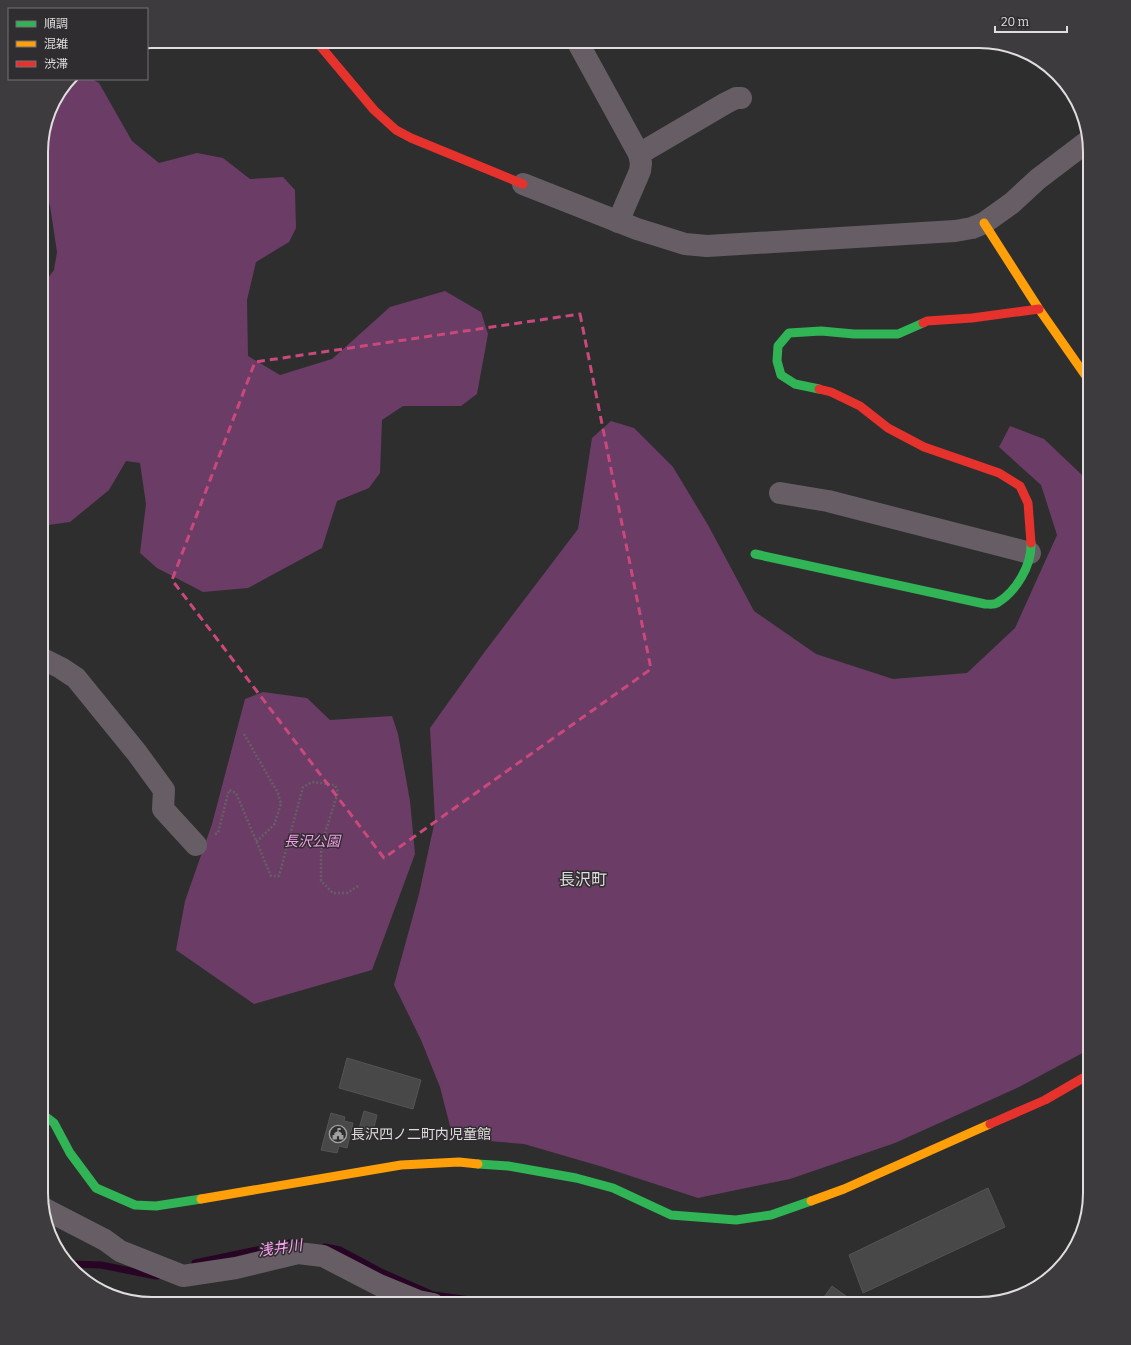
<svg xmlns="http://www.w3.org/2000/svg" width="1131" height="1345" font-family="Bitter,'Noto Sans JP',serif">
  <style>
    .green { fill: #6b3c65 }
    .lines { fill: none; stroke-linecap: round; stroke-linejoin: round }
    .stream { stroke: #280425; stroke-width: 7 }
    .building { fill: #484848; stroke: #545454 }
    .path { stroke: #656064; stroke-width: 2.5; stroke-dasharray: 2 2; stroke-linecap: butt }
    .street { stroke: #665e64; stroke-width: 22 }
    .fast { stroke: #30b455; stroke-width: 9 }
    .slow { stroke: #ff9f0a; stroke-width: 9 }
    .jam { stroke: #e5322d; stroke-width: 9 }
    .marked { fill: none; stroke: #c9497c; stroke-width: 3; stroke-dasharray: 8 5; stroke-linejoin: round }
    .labels { text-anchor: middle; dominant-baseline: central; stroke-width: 3; stroke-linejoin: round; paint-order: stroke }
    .park-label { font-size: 14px; font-style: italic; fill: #f89ceb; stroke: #2f2d2f }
    .poi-label { font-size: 14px; fill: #dfddde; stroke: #2f2d2f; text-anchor: start }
    .water-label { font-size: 15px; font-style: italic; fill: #fc9fef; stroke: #2f2d2f }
    .quarter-label { font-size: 16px; fill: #dfddde; stroke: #2f2d2f }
    .rim { fill: none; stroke: #dfddde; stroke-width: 2 }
  </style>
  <rect width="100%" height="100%" fill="#2e2e2e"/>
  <g class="green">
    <polygon points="71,79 92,79 99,83 132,141 159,163 197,153 223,158 250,179 283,177 295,190 296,228 289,242 256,262 247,300 248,356 280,375 332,359 390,307 445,291 481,312 488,334 477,394 461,406 403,406 382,420 380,473 369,488 337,501 322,548 248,588 203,592 157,568 140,553 146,504 140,463 126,461 109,490 70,522 41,526 41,287 54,270 57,252 50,206 41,175 41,144 52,103"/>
    <polygon points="611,421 634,428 673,467 708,525 754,611 816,654 893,679 967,673 1015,628 1057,535 1041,485 999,447 1010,426 1044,439 1082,475 1090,488 1090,1049 1019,1087 895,1143 790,1179 698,1198 603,1167 524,1144 453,1138 440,1087 421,1040 394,985 419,894 435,820 430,728 483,654 578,529 592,438"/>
    <polygon points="263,692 307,698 330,720 392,716 398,734 410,801 415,854 372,970 254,1004 176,950 185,901 212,824 245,699"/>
  </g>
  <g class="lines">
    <g class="stream">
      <polyline points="325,1247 340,1250 383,1273 433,1295 478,1301 485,1304"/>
      <polyline points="195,1263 290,1243 301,1243"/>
      <polyline points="68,1264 101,1265 156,1276 161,1275"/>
    </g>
  </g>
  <g class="building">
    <polygon points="347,1058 421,1080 413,1109 339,1088"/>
    <polygon points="364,1111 377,1115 371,1140 357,1136"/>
    <polygon points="331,1113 345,1117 344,1121 353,1123 347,1148 339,1146 337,1153 321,1150"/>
    <polygon points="988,1188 1005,1227 863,1293 849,1255"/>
    <polygon points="832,1286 857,1304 819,1304"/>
  </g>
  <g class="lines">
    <g class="path">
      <polyline points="244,734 278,793 281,804 274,825 256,842"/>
      <polyline points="215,834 218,833 229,790 236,793 271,876 279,876 303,787 312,782 335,785 338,792 325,833 321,853 321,881 333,893 347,893 360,885"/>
    </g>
    <g class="street">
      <polyline points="577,41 639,154 641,163 640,171 618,222"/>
      <polyline points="639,154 726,103 736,98 741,98"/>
      <polyline points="523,184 637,229 685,244 707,246 955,231 972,228 984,223 1012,203 1038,179 1088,141"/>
      <polyline points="780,493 828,501 1030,553"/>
      <polyline points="41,658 61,668 76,678 137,753 164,790 163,809 196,845"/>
      <polyline points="43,1208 105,1240 120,1251 183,1276 236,1268 298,1253 323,1256 379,1285 418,1301 433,1304"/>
    </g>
    <g class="fast">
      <polyline points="819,389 795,384 781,375 777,361 778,346 789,333 821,331 854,334 898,334 923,323"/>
      <path d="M755,554L985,604C989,604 994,605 997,603C1016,592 1032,565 1031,543"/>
      <polyline points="41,1113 54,1123 70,1153 96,1188 135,1205 156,1206 201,1199"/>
      <polyline points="478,1164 508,1166 576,1178 613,1188 671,1215 736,1220 771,1215 811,1201"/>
    </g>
    <g class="slow">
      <polyline points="984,223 1039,309 1090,382"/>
      <polyline points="201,1199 401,1165 459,1162 478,1164"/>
      <polyline points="811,1201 844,1189 990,1124"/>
    </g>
    <g class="jam">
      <polyline points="316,41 374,110 396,130 411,138 523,184"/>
      <polyline points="923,323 927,321 972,318 1039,309"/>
      <polyline points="819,389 831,392 860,406 888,428 924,447 999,473 1020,486 1028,503 1031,543"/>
      <polyline points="990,1124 1045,1100 1090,1074"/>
    </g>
  </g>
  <path class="marked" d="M580,314L651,669L384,858L172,580L255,362Z"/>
  <defs>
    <symbol id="civic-ring" viewBox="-11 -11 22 22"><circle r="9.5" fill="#2f2d2f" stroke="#a1a0a0" stroke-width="1.5"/><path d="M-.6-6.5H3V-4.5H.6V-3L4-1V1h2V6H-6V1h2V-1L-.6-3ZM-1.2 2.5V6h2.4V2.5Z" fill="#a1a0a0"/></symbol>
  </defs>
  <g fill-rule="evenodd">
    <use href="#civic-ring" x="328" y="1124" width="20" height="20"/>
  </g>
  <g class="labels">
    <g class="park-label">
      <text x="312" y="841">長沢公園</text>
    </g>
    <g class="poi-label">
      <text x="351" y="1134">長沢四ノ二町内児童館</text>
    </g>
    <g class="water-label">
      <text transform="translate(280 1248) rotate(-8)">浅井川</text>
    </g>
    <g class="quarter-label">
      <text x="583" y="879">長沢町</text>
    </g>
  </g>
  <path d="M0 0H1131V1345H0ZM152 48H979A104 104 0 0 1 1083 152V1193A104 104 0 0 1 979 1297H152A104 104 0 0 1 48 1193V152A104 104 0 0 1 152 48Z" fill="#3d3b3d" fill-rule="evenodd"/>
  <path class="rim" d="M152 48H979A104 104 0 0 1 1083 152V1193A104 104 0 0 1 979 1297H152A104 104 0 0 1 48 1193V152A104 104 0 0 1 152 48Z"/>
  <rect x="8" y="8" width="140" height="72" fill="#2f2d2f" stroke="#757375"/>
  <rect x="16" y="21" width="20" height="6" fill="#30b455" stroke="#757375"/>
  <text x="44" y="28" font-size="12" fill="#dfddde">順調</text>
  <rect x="16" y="41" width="20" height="6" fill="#ff9f0a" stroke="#757375"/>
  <text x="44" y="48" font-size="12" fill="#dfddde">混雑</text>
  <rect x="16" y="61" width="20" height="6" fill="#e5322d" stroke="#757375"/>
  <text x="44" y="68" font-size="12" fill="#dfddde">渋滞</text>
  <path d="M995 26v6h72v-6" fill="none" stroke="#dfddde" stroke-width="2"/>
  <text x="1001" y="26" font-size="12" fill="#dfddde" stroke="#2f2d2f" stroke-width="3" paint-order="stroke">20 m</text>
</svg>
